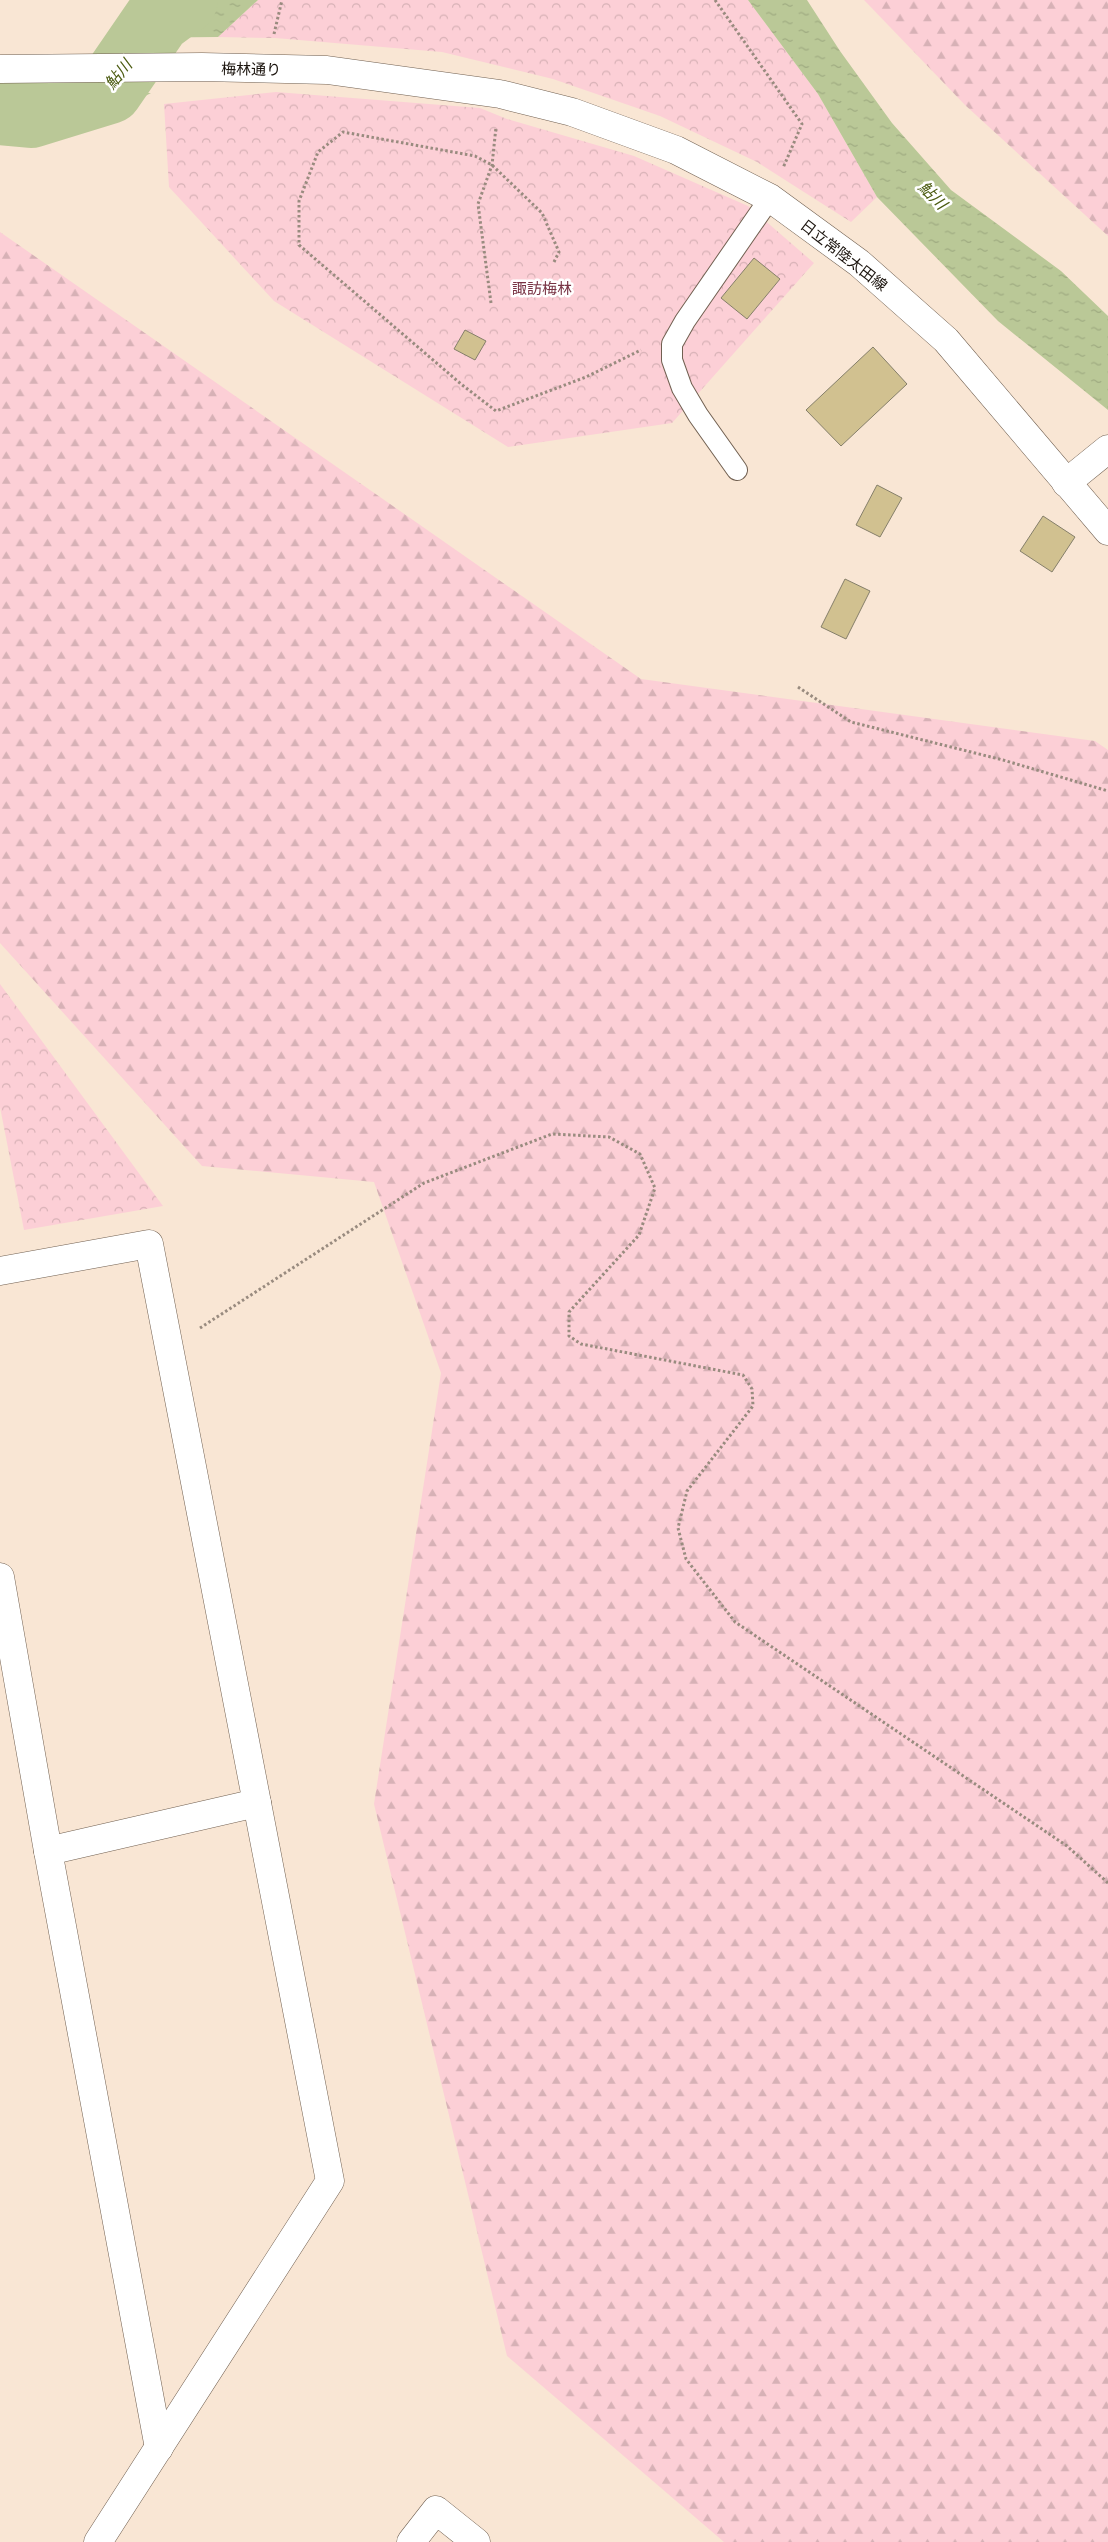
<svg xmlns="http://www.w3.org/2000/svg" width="1108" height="2542" font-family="'Archivo Narrow','Noto Sans JP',sans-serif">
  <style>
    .forest { fill: url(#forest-firs) }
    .park { fill: url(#park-crowns) }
    .water { fill: url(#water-ripples) }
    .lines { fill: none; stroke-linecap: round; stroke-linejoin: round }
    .river { stroke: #bac897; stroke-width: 68 }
    .building { fill: #d1c190; stroke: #857f6a }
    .service-casing { stroke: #716051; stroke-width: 22 }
    .minor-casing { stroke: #716051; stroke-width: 29 }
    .primary-casing { stroke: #716051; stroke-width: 29 }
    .path { stroke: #998b7f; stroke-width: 3; stroke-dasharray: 2.5 2.5; stroke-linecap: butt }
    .service { stroke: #fff; stroke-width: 20 }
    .minor { stroke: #fff; stroke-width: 28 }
    .primary { stroke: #fff; stroke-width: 28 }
    .labels { text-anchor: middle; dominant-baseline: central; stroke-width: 5; stroke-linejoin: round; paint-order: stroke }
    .street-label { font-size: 15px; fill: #1b140e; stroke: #fff }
    .park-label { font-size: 15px; fill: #783344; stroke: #fff }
    .water-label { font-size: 16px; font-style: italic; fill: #4c5c12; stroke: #fff }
  </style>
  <defs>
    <pattern id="forest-firs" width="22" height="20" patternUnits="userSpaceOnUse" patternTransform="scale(1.25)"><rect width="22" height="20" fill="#fccfd6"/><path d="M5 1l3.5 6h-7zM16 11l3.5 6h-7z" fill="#d7b1b6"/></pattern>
    <pattern id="park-crowns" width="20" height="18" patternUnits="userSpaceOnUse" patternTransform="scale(1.25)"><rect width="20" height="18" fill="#fccfd6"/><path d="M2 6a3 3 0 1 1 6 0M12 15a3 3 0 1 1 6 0" fill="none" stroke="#d7b1b6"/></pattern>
    <pattern id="water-ripples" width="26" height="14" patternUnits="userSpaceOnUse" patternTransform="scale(1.25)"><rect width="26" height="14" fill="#bac897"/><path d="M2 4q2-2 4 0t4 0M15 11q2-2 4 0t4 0" fill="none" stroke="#9fab81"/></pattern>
  </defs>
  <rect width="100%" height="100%" fill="#f9e6d4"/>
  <g class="forest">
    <polygon points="864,0 1108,0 1108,236 965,105"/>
    <polygon points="0,232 641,679 1095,741 1108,750 1108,2542 724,2542 507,2356 374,1804 441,1373 374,1182 202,1166 0,943"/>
  </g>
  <g class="park">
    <polygon points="258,0 748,0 818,94 877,197 851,222 757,162 660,116 553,79 442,52 275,38 218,37"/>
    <polygon points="276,92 480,108 507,119 634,156 748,206 814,263 672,423 508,447 274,301 169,187 164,104"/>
    <polygon points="0,984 163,1206 24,1230 0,1107"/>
  </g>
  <g class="water">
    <polygon points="157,0 258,0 218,37 116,38"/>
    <polygon points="748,0 807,0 840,51 892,123 951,190 1061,271 1108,316 1108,410 998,321 877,197 818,94"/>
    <polygon points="69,92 151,93 122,108 66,119 0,121 0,99 49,98"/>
  </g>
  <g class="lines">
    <polyline class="river" points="0,111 31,114 109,90 157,20 184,0"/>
  </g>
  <g class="building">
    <polygon points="754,258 780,279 747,319 721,298"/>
    <polygon points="465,330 486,341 475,360 454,349"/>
    <polygon points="873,347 907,384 841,446 806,410"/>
    <polygon points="877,485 902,498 880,537 856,525"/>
    <polygon points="1043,516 1075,537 1052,572 1020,551"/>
    <polygon points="845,579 870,591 846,639 821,627"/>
  </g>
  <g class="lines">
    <defs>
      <polyline id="service" points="737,470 698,415 682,388 672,360 672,344 685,321 770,198"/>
      <g id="minor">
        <polyline points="1066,483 1108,449"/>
        <polyline points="0,1271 149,1244 330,2181 98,2542"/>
        <polyline points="0,1577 48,1851 159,2448"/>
        <polyline points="48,1851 257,1803"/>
        <polyline points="411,2542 436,2510 476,2542"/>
      </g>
      <polyline id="primary" points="0,69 202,67 327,70 500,94 572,112 676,150 770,198 859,263 946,340 1108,531"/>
    </defs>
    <use href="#service" class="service-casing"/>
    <use href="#minor" class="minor-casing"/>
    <use href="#primary" class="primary-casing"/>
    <g class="path">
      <polyline points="715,0 802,124 783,168"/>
      <polyline points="274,34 282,0"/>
      <polyline points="554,262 559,252 542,213 492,165 475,156 343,132 318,152 299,201 299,245 461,384 496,411 586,377 641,350"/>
      <polyline points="491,303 478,204 492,165 496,127"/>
      <polyline points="798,687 851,722 1003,760 1108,791"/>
      <polyline points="200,1328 424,1183 552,1134 609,1137 640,1154 655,1188 639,1235 569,1312 569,1336 581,1344 743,1375 752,1389 753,1406 687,1491 678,1528 686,1559 735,1622 1067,1846 1108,1883"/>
    </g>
    <use href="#service" class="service"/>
    <use href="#minor" class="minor"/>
    <use href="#primary" class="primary"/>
  </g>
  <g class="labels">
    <g class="street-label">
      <text transform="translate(251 69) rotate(1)">梅林通り</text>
      <text transform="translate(844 255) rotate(38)">日立常陸太田線</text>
    </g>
    <g class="park-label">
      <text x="542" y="288">諏訪梅林</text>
    </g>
    <g class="water-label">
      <text transform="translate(118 74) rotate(-51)">鮎川</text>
      <text transform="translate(933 195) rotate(45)">鮎川</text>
    </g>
  </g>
</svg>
